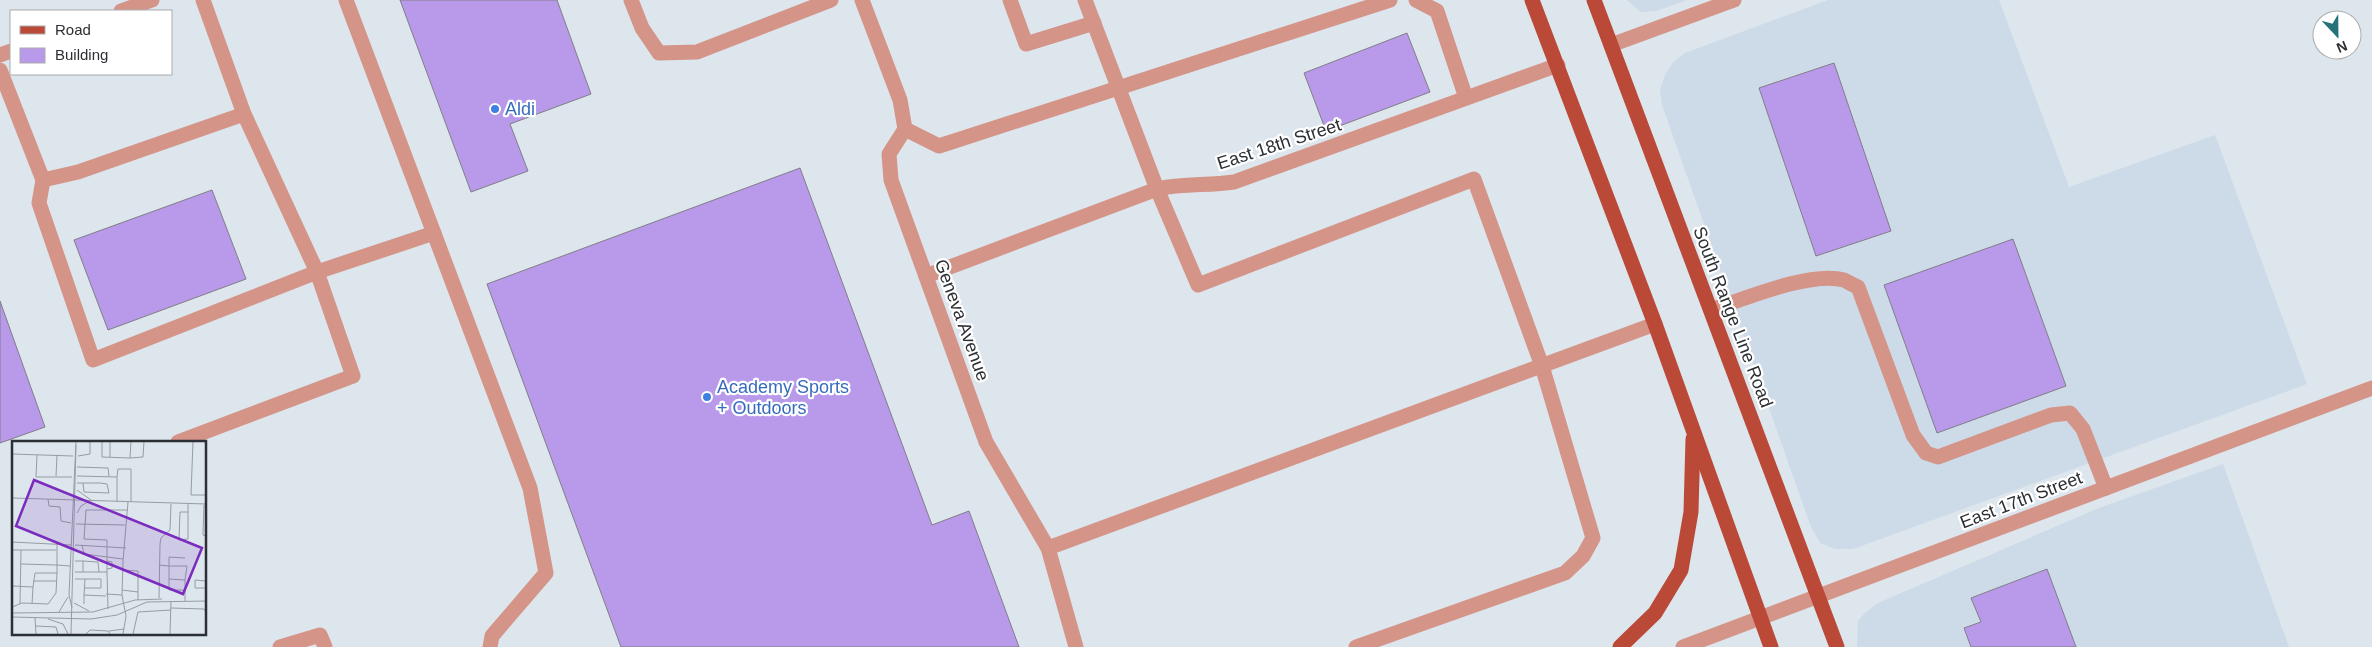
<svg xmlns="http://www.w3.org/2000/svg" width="2372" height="647" font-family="Helvetica,sans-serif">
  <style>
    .built { fill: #cddae8 }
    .building { fill: #b999e9; stroke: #817e87 }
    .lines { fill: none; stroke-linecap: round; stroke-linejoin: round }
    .lane { stroke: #d49488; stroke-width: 15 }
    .street { stroke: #d49488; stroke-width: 15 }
    .primary { stroke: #bb4938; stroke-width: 15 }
    .shop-dot { fill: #3f7fe0; stroke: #fff; stroke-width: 2 }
    .labels { text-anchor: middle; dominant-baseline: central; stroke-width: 4.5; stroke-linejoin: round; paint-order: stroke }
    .shop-label { font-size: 18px; fill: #366cbe; stroke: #fff; text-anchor: start }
    .street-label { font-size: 18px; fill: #2c2f33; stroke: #fff }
    .inset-road { fill: none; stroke: #969ca3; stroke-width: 1 }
    .view { fill: #7b2cbf; fill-opacity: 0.15; stroke: #7b2cbf; stroke-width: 2.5 }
    .inset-edge { fill: none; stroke: #2c2f33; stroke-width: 2.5 }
  </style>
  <rect width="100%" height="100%" fill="#dde5ed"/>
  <g class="built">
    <polygon points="1627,0 1687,0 1656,11 1641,12"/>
    <polygon points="1828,0 1999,0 2069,187 2215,135 2307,384 1853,549 1835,549 1820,543 1811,527 1662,105 1660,90 1665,75 1673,62 1685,53"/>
    <polygon points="2223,464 2289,647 1857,647 1858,621 1866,612 1878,603 2099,508"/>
  </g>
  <g class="building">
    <polygon points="400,0 557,0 591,94 510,124 528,171 471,192"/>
    <polygon points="1407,33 1430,92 1326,131 1304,73"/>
    <polygon points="1834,63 1891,231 1816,256 1759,88"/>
    <polygon points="800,168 932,525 969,511 1019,647 621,647 487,284"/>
    <polygon points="212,190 246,279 108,330 74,240"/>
    <polygon points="2013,239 2066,386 1937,433 1884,285"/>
    <polygon points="0,301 45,427 0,443"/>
    <polygon points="2047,569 2076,647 1971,647 1964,628 1981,622 1971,598"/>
  </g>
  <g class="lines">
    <g class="lane">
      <polyline points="203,0 244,114"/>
      <polyline points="346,0 530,488 546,573 492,636 490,647"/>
      <polyline points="631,0 642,28 659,53 697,52 831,0"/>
      <polyline points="862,0 900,100 905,129 889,154 891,180 986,442 1048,548 1076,647"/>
      <polyline points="1010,0 1026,44 1094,23"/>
      <polyline points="1085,0 1157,189 1198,285 1474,179 1542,366 1593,538 1583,556 1565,573 1356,647"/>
      <polyline points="1416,0 1437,11 1466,98"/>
      <polyline points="121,11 152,0"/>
      <polyline points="0,55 11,51"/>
      <polyline points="0,70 43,180 78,172 244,114 317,272 434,233"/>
      <polyline points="905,129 939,146 1390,0"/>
      <polyline points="43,180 39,203 93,360 317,272 353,376 178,442"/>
      <path d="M926,276L1157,189C1183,183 1208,186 1234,182L1558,65"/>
      <path d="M1711,310C1744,299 1810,271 1844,280C1848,282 1853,285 1858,287L1913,435L1926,453L1938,457L2051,415L2070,413L2083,429L2106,488"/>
      <polyline points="1048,548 1655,324"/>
      <polyline points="280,647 320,635 325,647"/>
    </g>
    <g class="street">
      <polyline points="1611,45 1734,0"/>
      <polyline points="1683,647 2372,388"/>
    </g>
    <g class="primary">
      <polyline points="1532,0 1655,324 1771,647"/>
      <polyline points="1594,0 1837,647"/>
      <polyline points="1620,647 1655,613 1681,570 1691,512 1693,439"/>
    </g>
  </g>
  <g class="shop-dot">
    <circle cx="495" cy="109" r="5"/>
    <circle cx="707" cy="397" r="5"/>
  </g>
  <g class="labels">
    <g class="shop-label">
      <text x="505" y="109">Aldi</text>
      <text x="717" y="387">Academy Sports<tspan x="717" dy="21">+ Outdoors</tspan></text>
    </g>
    <g class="street-label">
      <text transform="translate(1279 144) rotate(-18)">East 18th Street</text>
      <text transform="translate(1733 317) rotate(69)">South Range Line Road</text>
      <text transform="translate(962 320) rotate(70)">Geneva Avenue</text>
      <text transform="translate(2021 500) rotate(-21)">East 17th Street</text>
    </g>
  </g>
  <g transform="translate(12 441)">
    <rect width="194" height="194" fill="#dde5ed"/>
    <path class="inset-road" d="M90,0V16L118,17L119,0M181,0L179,54H194M0,13L61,15M25,14L24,36H60M66,15L78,13V0M98,16V0M118,17L131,16L132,0M65,26L96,27L97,35M44,35L45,14M65,35L105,36V61M105,36L106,28H119V61M65,42H88L95,43L97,52L72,51L71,42M65,49L79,59M0,57L194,63M36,58L37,65L48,66L49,80L59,82M192,64L191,94L194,95M176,71H168L167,99L176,98V63M65,72L69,65L79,59M64,83L113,84M0,101L59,104M63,104L114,107M70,104L72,113L111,118M0,109H44M173,117L157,116V125H175L173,139M63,120H71V131M9,123L45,124V103M147,124L157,125V138L173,139V160M95,128L100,127V121L95,120M110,129L126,130V159M63,131H87L86,121L71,120M87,131H95L96,168M95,131V99L72,98L74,69H116M63,138H73L72,154M73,138H89V147M157,138V149H173M21,140H45M194,140L183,139V147H194M0,145L21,146L23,132H45V124L58,125M72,147H89M110,149L126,151M94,153L110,154M147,157L148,103L149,97L158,89L159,63M62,162L77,170M8,163L9,109M20,163L21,146M72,163V154L94,155M0,166L10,162L36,163L44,152L45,132M60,167L57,154L64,0M159,167L192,168L194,171M47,171L56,156M0,172L81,171L123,159L150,158M0,176L79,178L105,174L135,161L194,160M23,177L24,193M36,178L51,183L56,193M24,185L44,186L46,193M97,190L112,188M59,193L64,4M74,193L78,189L96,190L98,193M111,193L114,175L110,154L111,120L116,61M121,193L126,171L159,169M158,193L159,160"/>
    <path class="view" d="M22,39L190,107L171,153L4,85Z"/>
    <rect width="194" height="194" class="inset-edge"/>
  </g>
  <rect x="10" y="10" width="162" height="65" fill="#ffffff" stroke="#abacad"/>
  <rect x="20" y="26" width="25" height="8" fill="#bb4938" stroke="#abacad"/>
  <text x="55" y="35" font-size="15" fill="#2c2f33">Road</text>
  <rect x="20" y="48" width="25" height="15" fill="#b999e9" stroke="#abacad"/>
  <text x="55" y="60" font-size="15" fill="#2c2f33">Building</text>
  <g transform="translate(2337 35) rotate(158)"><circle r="24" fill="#ffffff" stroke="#abacad"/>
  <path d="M0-4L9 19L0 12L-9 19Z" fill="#277178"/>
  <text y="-8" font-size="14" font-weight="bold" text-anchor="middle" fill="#2c2f33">N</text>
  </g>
</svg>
